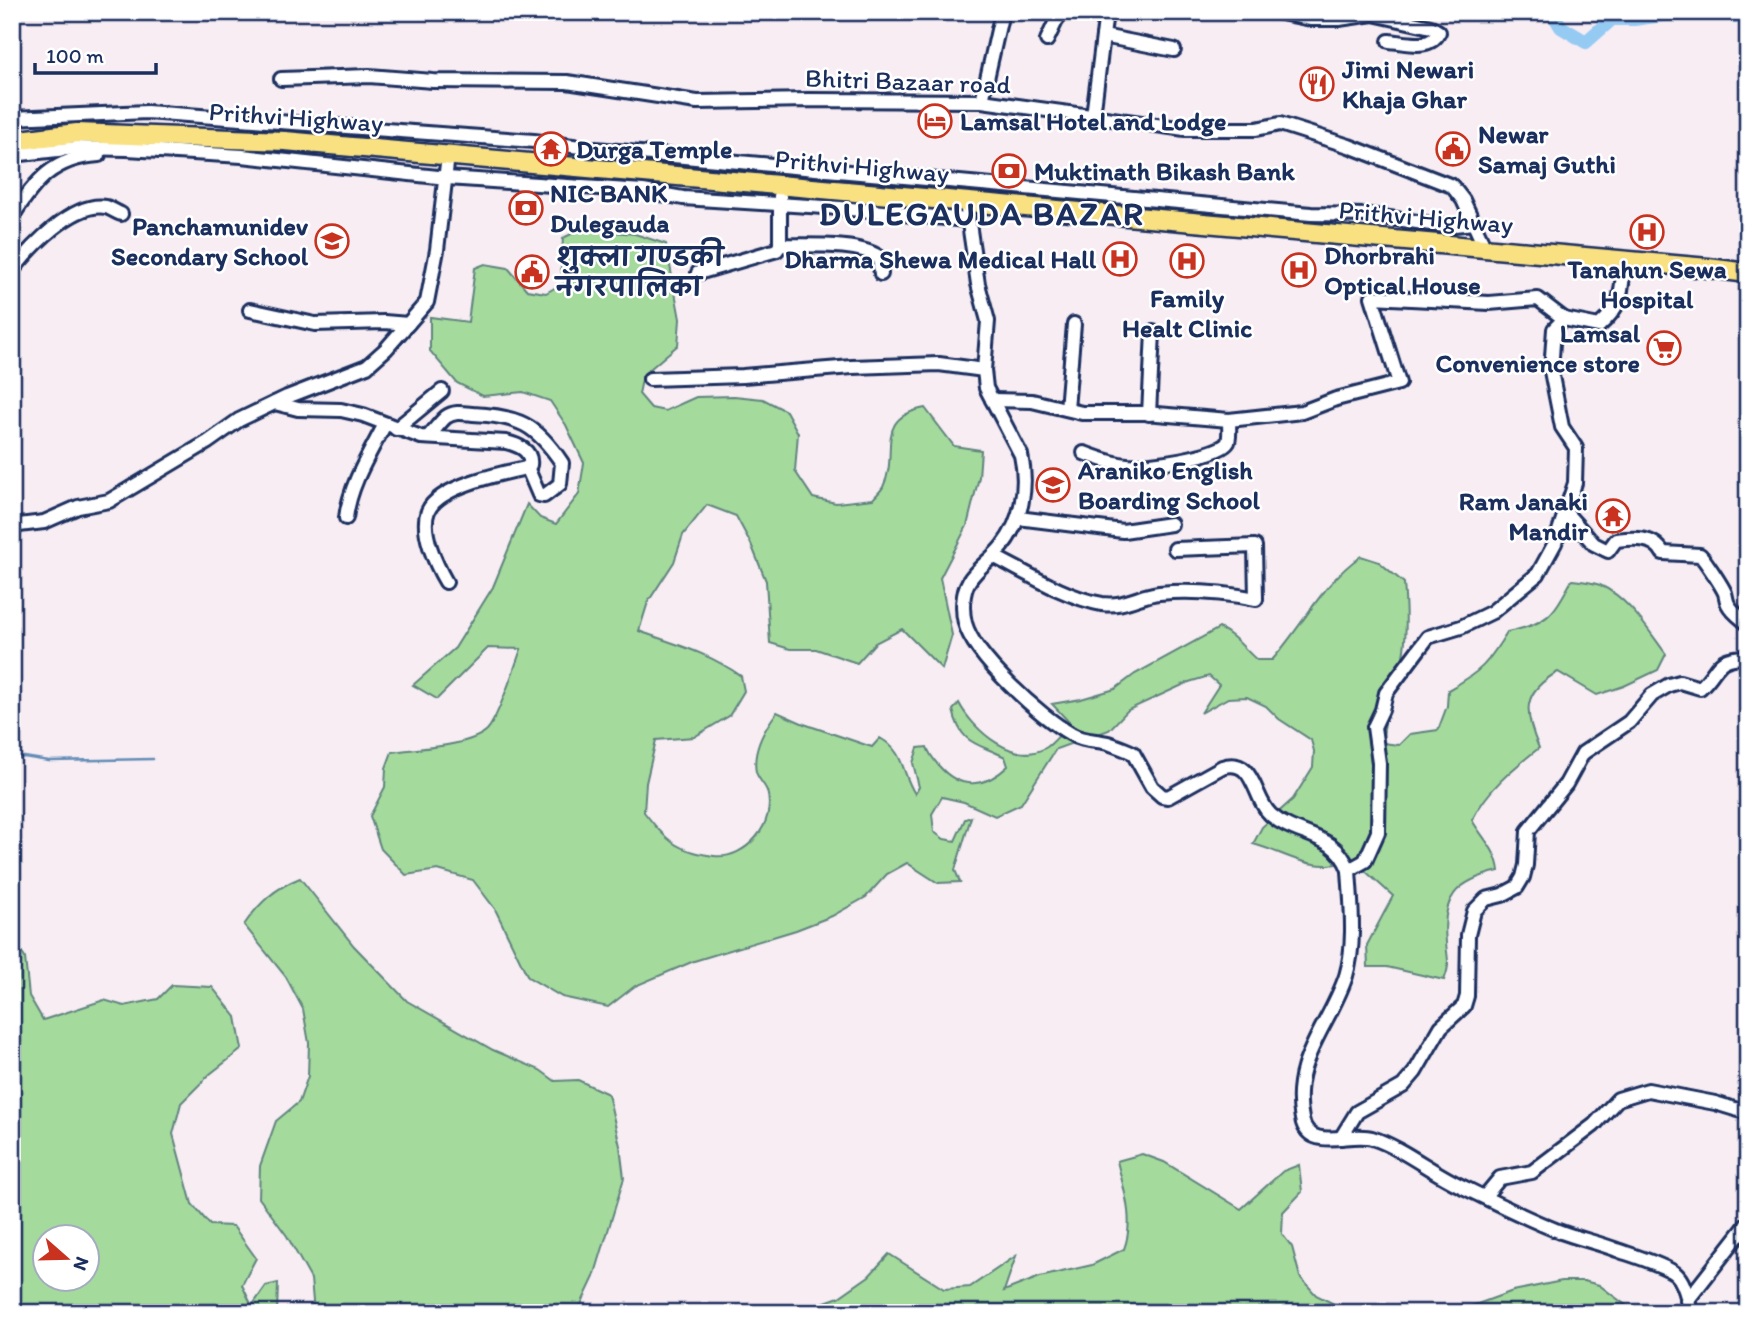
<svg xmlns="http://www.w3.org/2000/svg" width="1760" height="1325" font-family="Itim,'Playpen Sans Deva',sans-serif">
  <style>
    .green { fill: #a5da9d; stroke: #60847e; stroke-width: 2; fill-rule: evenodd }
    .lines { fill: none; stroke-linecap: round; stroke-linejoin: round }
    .stream { stroke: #648cb7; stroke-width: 2.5 }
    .river { stroke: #95caf3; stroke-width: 14 }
    .minor-casing { stroke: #1b2f5e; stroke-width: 18 }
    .highway-casing { stroke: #1b2f5e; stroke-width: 23 }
    .minor { stroke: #fff; stroke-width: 12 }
    .highway { stroke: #f9e181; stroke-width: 18 }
    .labels { text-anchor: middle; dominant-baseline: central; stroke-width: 5; stroke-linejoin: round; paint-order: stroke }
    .poi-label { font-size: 26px; font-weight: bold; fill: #1b2f5e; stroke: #fff; text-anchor: start }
    .street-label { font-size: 26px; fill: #1b2f5e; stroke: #fff }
    .district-label { font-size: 33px; font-weight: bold; letter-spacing: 2px; fill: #1b2f5e; stroke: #fff }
  </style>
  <rect width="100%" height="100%" fill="#f7edf3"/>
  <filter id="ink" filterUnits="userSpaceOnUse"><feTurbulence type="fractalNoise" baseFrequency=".0143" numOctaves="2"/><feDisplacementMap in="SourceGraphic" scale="14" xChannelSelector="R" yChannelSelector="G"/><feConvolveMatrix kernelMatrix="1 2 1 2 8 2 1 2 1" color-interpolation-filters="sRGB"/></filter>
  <g filter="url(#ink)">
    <g class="green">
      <path d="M582,229L635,234L666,244L680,319L678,345L643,375L639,394L651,408L665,411L696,397L734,396L763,399L786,411L798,433L795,471L813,498L836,503L873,499C876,495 881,491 883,487C900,453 872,418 925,408L954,446L981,450L979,477L967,526L940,578L952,635L942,669L902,629L875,643L857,663L816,649H790L770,643L766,581L751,544L736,516L707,505L683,535L674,562L648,602L639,631C677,645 707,652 741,676L744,691L729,716L694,737L656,740L646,783L644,812C667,841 676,851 714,856C746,860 777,823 767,791C765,785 758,779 756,772C752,751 765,728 777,712L804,724L872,747L880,738C905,752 901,772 915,794L919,787L913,763L918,748L927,747C929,754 934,760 939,766C961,791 986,787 1008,766L1005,757C978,743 961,746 953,710L959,703C973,730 1015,767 1047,747C1055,741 1063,731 1070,723L1052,704L1081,699L1115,689L1135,674L1219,628C1235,635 1244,649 1257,660H1272C1302,627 1323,582 1361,556L1379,562L1404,583C1406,606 1407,628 1404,650C1400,682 1383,710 1383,743L1399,745L1410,734L1438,730L1447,706L1448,690C1481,672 1488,663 1507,632C1549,623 1552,616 1572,580C1581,581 1592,582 1600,585C1629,598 1648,630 1666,654L1658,670L1624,686L1597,695L1558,672C1521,692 1524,713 1539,748C1511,770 1488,789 1472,820C1482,838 1497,850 1499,871C1456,881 1441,897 1446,942C1447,959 1451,963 1444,980L1387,967H1368L1367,945L1393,896L1354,861C1345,862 1335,865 1325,865C1300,865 1277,850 1253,844L1262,827L1293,799L1313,767L1314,751L1311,740L1279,719L1266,706L1247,697L1228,698L1201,713L1219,685L1209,676L1189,682L1128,710L1109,730L1056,749L1021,804L995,816L964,802L942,797L932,814L934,832L944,839L955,841L965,819L971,817L955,870L960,882L938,883L907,863L887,874L866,897L832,916L796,930L694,961L635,986L608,1007L562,997L528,977L495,909L473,880L438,870L406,875L381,849L370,816L385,787L386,768L392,752C416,748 469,747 487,730C498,719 515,666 521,649L488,648L437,699L413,685L455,648L493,587L527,504L540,518L556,524L579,494L584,463L566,425L550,401L523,392L483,396L457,383L430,351V317L468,322L475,268L485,264L508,268L527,290L546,293L563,283L561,268L563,238Z"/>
      <path d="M300,878L354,946L407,1001L493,1050L540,1070L555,1081L578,1080L608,1094L620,1146L624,1178L594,1277L577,1313H314L311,1279L287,1236L259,1198L260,1166L276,1121L299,1102L308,1076L309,1043L303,1009L286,977L244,925C259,903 275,888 300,878Z"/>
      <path d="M12,935L25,958L29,996L43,1020L104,1000L124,1006L158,999L172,985L212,987L236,1017L242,1049L210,1074L181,1103L173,1134L192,1204L210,1225L233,1226L256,1258L242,1285L252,1306L266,1286L278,1283L277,1313H12ZM46,1238H88V1280H46Z"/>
      <path d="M1142,1154L1164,1162L1241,1209L1283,1171L1299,1165L1302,1192L1283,1212L1282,1234L1292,1247L1300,1277L1316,1295L1352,1313H794L839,1297L869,1276L889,1254L944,1289L970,1287L1016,1256L1004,1291L1040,1277L1092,1265L1124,1249C1135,1220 1124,1190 1117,1161Z"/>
      <polygon points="1562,1281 1584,1281 1599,1285 1636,1313 1453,1313 1513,1291"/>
    </g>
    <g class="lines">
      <polyline class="stream" points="12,759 24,757 49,761 153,759"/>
      <g class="river">
        <polyline points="1552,12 1561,27 1586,42 1612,19 1634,19 1684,12"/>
        <polyline points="1723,12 1748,20"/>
      </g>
      <defs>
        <g id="minor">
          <polyline points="1276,12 1311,19 1339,19 1338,13"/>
          <path d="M1339,19L1373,14L1431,27L1439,32C1430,51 1406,42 1389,41"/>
          <polyline points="1103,36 1174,50"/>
          <polyline points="1047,40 1056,21 1063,12"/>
          <polyline points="281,79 369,76 433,81 567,82 697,102 808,100 982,101 1185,129 1256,129 1280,124 1349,146 1452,186 1463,200 1485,248"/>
          <polyline points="982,101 1002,12"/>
          <polyline points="1093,116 1106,12"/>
          <polyline points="12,118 147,112 534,141 596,149 1311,214 1368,215 1445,226 1473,223"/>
          <polyline points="127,149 242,156 447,178 643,191 683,198 840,208 967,220"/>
          <polyline points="12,155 76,148 127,149 127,142"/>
          <path d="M966,203L978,284L988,321L984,370L986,388L1021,455C1028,486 1022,521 1002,546C992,559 977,568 969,581C962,593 962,611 965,623C974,657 1041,717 1071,734C1082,741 1096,740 1108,743C1116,746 1125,749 1133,753L1152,787L1162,796L1168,797L1222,767C1255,756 1253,799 1271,815C1297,838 1335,831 1349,870C1351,904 1356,943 1346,976C1329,1027 1290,1061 1302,1119C1309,1153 1350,1131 1372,1138C1405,1149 1433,1174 1465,1188C1496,1203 1529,1220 1561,1232C1580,1239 1599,1243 1617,1250C1631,1255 1665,1265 1676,1274C1686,1283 1687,1301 1692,1313"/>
          <path d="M12,217C35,181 53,158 99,155"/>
          <path d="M780,245C806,246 858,242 879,257L881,274"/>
          <path d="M12,271C30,248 73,201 106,207C110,208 116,212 121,214"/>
          <polyline points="698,273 777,250 780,245 780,196"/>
          <polyline points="250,310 315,324 384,322 408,324"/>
          <polyline points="650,379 743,376 852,367 939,364 984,370"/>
          <polyline points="992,400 1032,401 1082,413 1145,413 1229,420 1302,412 1336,399 1399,383 1372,297 1489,303 1538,299 1564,319"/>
          <path d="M275,403L298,409L341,410L363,415L421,437L506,442C518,445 532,450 530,465L526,468C502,473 439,486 428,511C420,531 436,565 446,582"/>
          <polyline points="1067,409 1074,324"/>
          <polyline points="1149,414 1153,332"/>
          <polyline points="396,429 442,391"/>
          <path d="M428,437C434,431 440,422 446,417C454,411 463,413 473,414C518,416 536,424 562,463L560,484L544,496L539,495L527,467"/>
          <path d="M1084,453C1098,458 1112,464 1127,465C1144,467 1221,456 1228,442C1230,436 1229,426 1229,420"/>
          <path d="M1565,512L1594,544L1608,551L1616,540C1633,538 1654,536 1663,553L1700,555C1705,560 1722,586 1725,593C1726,596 1726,600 1728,604C1732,612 1741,618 1748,624"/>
          <path d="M346,518C350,484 369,455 385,424"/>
          <polyline points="1018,518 1123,531 1171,524"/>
          <polyline points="12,523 19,525 44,522 78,507 109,501 208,442 239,420 287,397 367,366 386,349 427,302 437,250 448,155"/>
          <path d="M993,556C1025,572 1066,598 1102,604C1126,607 1139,595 1159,593C1192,590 1225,593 1256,599L1255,546L1175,549"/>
          <path d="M1349,870L1365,861L1378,832L1379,763L1374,727L1382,710L1386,693L1428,637L1461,627L1492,612L1538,574L1555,543L1575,483L1576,448L1562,427L1551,371L1554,329L1564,319L1599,326C1624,304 1621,292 1624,261"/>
          <path d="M1341,1138L1357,1112L1403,1086L1415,1072L1441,1027L1464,1006L1467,996L1468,935L1474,911L1486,899L1502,895L1517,887L1523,877L1526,865L1528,831L1566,784L1583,753L1629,722L1652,695L1669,685L1680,682L1700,688C1721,669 1713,657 1748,657"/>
          <polyline points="1485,1196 1500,1178 1532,1172 1594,1125 1618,1099 1648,1090 1715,1103 1748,1113"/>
          <polyline points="1687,1301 1748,1223"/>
        </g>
        <polyline id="highway" points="12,141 77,133 285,141 1708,268 1748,273"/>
      </defs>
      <use href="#minor" class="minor-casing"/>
      <use href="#highway" class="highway-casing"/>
      <use href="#minor" class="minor"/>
      <use href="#highway" class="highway"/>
    </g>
  </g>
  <defs>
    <symbol id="restaurant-ring" viewBox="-11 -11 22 22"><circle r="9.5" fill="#fff" stroke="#c8321e" stroke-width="1.5"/><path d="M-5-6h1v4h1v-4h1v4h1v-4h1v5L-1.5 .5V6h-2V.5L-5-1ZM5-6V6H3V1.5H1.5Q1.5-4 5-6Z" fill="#c8321e"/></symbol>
    <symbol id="hotel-ring" viewBox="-11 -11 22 22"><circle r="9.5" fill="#fff" stroke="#c8321e" stroke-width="1.5"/><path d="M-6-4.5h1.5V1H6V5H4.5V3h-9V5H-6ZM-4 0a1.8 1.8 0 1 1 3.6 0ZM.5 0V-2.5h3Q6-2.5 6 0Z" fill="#c8321e"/></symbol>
    <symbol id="temple-ring" viewBox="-11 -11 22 22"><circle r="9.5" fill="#fff" stroke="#c8321e" stroke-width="1.5"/><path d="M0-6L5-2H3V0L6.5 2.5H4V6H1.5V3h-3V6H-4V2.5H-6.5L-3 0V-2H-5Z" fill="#c8321e"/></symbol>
    <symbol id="civic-ring" viewBox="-11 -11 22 22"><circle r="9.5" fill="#fff" stroke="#c8321e" stroke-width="1.5"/><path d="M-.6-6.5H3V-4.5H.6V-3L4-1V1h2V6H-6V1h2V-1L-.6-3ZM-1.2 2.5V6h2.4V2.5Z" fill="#c8321e"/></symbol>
    <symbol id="bank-ring" viewBox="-11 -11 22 22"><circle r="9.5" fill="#fff" stroke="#c8321e" stroke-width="1.5"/><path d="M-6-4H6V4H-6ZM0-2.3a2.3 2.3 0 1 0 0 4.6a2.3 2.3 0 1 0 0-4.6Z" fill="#c8321e"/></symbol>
    <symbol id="hospital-ring" viewBox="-11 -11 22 22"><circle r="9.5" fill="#fff" stroke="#c8321e" stroke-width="1.5"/><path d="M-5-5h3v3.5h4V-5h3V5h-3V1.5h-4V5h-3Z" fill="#c8321e"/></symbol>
    <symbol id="school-ring" viewBox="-11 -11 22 22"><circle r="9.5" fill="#fff" stroke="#c8321e" stroke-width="1.5"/><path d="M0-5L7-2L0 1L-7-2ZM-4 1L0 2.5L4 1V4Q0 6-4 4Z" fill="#c8321e"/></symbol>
    <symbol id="supermarket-ring" viewBox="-11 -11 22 22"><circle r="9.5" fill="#fff" stroke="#c8321e" stroke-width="1.5"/><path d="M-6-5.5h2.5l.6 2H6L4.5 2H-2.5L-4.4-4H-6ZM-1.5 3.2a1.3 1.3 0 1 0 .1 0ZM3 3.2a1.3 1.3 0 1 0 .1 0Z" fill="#c8321e"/></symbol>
  </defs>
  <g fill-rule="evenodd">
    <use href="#restaurant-ring" x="1298" y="65" width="38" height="38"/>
    <use href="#hotel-ring" x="916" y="102" width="38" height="38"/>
    <use href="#temple-ring" x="532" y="130" width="38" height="38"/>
    <use href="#civic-ring" x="1434" y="130" width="38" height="38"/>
    <use href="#bank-ring" x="990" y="152" width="38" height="38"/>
    <use href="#bank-ring" x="507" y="189" width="38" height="38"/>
    <use href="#hospital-ring" x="1628" y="213" width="38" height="38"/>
    <use href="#school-ring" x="313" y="222" width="38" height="38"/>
    <use href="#hospital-ring" x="1101" y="240" width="38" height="38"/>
    <use href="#hospital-ring" x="1168" y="242" width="38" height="38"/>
    <use href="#hospital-ring" x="1280" y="251" width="38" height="38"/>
    <use href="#civic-ring" x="513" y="253" width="38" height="38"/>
    <use href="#supermarket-ring" x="1645" y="329" width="38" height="38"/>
    <use href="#school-ring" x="1034" y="466" width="38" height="38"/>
    <use href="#temple-ring" x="1594" y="497" width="38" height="38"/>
  </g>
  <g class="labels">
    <g class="poi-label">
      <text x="1342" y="69">Jimi Newari<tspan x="1342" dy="30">Khaja Ghar</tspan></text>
      <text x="960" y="121">Lamsal Hotel and Lodge</text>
      <text x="1478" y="134">Newar<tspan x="1478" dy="30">Samaj Guthi</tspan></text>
      <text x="576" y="149">Durga Temple</text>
      <text x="1034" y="171">Muktinath Bikash Bank</text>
      <text x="550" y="193">NIC BANK<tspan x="550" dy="30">Dulegauda</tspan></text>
      <text x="308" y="226" text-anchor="end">Panchamunidev<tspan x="308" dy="30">Secondary School</tspan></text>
      <text x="1324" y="255">Dhorbrahi<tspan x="1324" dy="30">Optical House</tspan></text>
      <text x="556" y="257">शुक्ला गण्डकी<tspan x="556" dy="30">नगरपालिका</tspan></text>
      <text x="1096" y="259" text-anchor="end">Dharma Shewa Medical Hall</text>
      <text x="1647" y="269" text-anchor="middle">Tanahun Sewa<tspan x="1647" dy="30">Hospital</tspan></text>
      <text x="1187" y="298" text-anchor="middle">Family<tspan x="1187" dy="30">Healt Clinic</tspan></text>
      <text x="1640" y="333" text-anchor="end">Lamsal<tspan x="1640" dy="30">Convenience store</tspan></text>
      <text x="1078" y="470">Araniko English<tspan x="1078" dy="30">Boarding School</tspan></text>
      <text x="1588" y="501" text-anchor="end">Ram Janaki<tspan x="1588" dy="30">Mandir</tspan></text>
    </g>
    <g class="street-label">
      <text transform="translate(908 81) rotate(2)">Bhitri Bazaar road</text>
      <text transform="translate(296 117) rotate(4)">Prithvi Highway</text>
      <text transform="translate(862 166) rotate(5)">Prithvi Highway</text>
      <text transform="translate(1426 217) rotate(5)">Prithvi Highway</text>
    </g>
    <g class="district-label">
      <text x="982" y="213">DULEGAUDA BAZAR</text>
    </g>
  </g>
  <rect width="1760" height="1325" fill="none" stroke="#fff" stroke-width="42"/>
  <rect x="21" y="21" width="1718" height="1283" fill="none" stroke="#1b2f5e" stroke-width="2.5" filter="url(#ink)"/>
  <g transform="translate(66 1258) rotate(110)"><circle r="33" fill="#ffffff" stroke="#a4acbf" stroke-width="2"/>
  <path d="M0-5L12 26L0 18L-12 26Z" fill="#c8321e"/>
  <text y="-10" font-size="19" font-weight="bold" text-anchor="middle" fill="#1b2f5e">N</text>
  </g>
  <path d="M35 63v10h121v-10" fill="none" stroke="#1b2f5e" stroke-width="3.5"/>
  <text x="46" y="63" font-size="21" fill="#1b2f5e" stroke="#ffffff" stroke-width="5" paint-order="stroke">100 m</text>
</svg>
